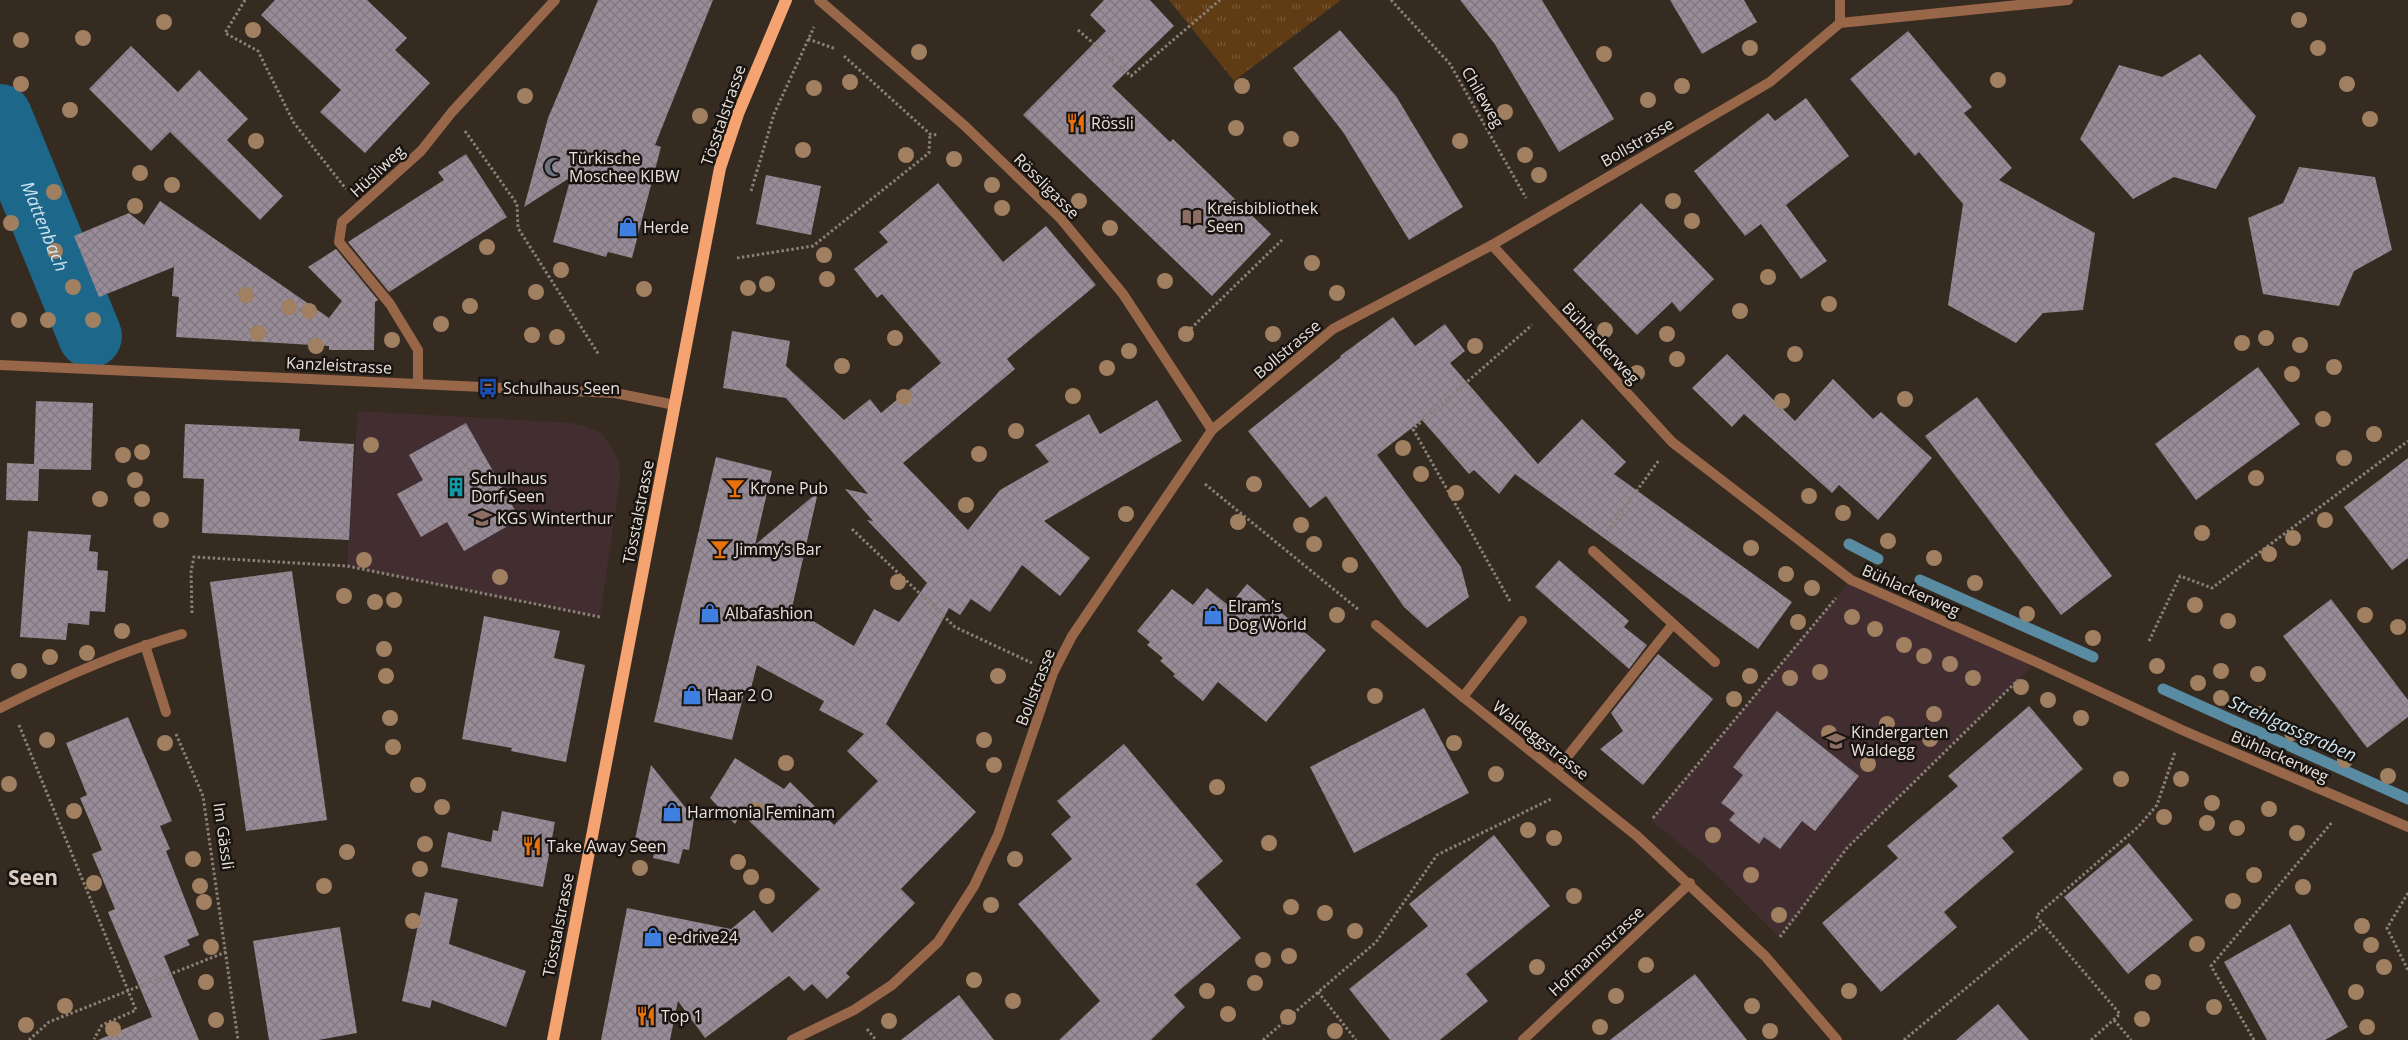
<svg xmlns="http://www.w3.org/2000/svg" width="2408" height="1040" font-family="'Open Sans',sans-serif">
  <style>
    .education { fill: #422e31 }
    .grass { fill: url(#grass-tufts) }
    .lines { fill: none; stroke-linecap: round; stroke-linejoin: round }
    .stream { stroke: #598ca2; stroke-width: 11 }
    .river { stroke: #1c678a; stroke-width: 64 }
    .building { fill: url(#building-cross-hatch) }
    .path { stroke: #898078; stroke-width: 3; stroke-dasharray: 2.5 2.5; stroke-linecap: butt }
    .service { stroke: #986648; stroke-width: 10 }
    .minor { stroke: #986648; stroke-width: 10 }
    .primary { stroke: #f6a372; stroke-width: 12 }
    .tree { fill: #a08061 }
    .labels { text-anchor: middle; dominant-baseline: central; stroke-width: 5; stroke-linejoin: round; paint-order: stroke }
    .street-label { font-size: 16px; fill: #e8e1db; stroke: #191410 }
    .poi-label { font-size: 16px; fill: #e8e1db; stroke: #191410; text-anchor: start }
    .water-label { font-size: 18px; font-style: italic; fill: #cee3f0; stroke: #191410 }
    .district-label { font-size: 21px; font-weight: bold; fill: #dbcdc1; stroke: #191410 }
  </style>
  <defs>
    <pattern id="grass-tufts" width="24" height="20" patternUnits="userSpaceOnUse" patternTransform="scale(1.25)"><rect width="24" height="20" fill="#603c15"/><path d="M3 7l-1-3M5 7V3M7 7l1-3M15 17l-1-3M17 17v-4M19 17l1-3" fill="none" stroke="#775836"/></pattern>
    <pattern id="building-cross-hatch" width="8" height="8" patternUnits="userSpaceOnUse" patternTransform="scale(1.25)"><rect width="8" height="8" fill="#988c98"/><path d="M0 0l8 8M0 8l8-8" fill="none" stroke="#7f767e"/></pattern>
  </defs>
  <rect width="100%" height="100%" fill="#352b21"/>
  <g class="education">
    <polygon points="358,411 571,423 585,426 601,433 612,447 619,462 620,479 600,617 347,566"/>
    <polygon points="1851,580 2036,662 1847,848 1779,937 1709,868 1651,820"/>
  </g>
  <polygon class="grass" points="1169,0 1341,0 1234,81"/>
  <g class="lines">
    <g class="stream">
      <polyline points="1849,544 1878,559"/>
      <polyline points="1920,580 2093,657"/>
      <polyline points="2163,689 2408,799"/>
    </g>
    <path class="river" id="s1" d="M0,116L90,336"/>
  </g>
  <g class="building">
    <polygon points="275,0 367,0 407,38 395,50 430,83 365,153 320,112 341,90 261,15"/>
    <polygon points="598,0 713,0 655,145 661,147 632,258 608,252 606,257 553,242 571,177 524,207 548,118"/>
    <polygon points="1104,0 1150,0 1174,26 1112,86 1170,142 1173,139 1271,234 1212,296 1023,115 1106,31 1090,15"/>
    <polygon points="1460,0 1542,0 1614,119 1559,152 1494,43"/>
    <polygon points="1670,0 1744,0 1757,22 1702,54"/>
    <polygon points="1340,30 1396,96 1463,207 1409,240 1343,132 1293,68"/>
    <polygon points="1908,31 1972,107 1964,113 2012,168 1999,180 2095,233 2083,310 2043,313 2016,343 1948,305 1963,204 1919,152 1915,156 1850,79"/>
    <polygon points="131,46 178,92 199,70 248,119 227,140 283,196 260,220 170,132 151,151 89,89"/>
    <polygon points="2200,54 2256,116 2216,189 2174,177 2133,199 2080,139 2119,65 2162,77"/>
    <polygon points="1806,98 1849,156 1786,205 1827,261 1801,279 1761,224 1745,236 1694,171 1768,113 1775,121"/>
    <polygon points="466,154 507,217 389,292 348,242 444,180 438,172"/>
    <polygon points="2299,167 2375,177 2392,250 2354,271 2339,306 2263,294 2248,218 2283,203"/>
    <polygon points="766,175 821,186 811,235 756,224"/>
    <polygon points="938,183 1003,262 1046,226 1096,285 1007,359 1015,369 903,463 968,530 1000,490 1049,462 1035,445 1089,414 1100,434 1157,400 1182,441 1044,521 1090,558 1060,596 1022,565 990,612 971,599 960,615 949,608 886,724 976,812 901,889 915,903 846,973 850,977 827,999 812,984 804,991 789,976 705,1038 678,1001 670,1040 601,1040 627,908 731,929 754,910 772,933 820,889 741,813 735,824 710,798 735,758 784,789 790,782 834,825 878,781 847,751 864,734 819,710 824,701 757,665 750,692 745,690 732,740 654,722 716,457 772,471 755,545 818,492 792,608 854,646 874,609 899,622 927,583 867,520 873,521 845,489 868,494 786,398 723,388 732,331 790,341 786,366 844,420 870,399 881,413 941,363 882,294 877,298 854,269 888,242 879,232"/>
    <polygon points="160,201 329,318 342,301 308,267 336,249 378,300 375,302 374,350 329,350 329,346 176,337 179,297 172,296 174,267 99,297 74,236 129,213 144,225"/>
    <polygon points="1641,203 1714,279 1680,312 1672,302 1637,335 1573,270"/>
    <polygon points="1393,317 1415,346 1445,324 1465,351 1450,363 1538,464 1582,419 1626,462 1614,474 1792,602 1758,649 1515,474 1499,494 1474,470 1469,474 1422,420 1377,455 1461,567 1469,597 1427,628 1404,607 1326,496 1310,508 1248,431 1341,357 1340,356"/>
    <polygon points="1727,354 1795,421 1833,379 1873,419 1881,412 1932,458 1878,520 1839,485 1832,493 1744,414 1732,427 1692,388"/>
    <polygon points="2258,367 2300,424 2196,500 2155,444"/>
    <polygon points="1977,397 2112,576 2061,615 1925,436"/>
    <polygon points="36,401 93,403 91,470 39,469 38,501 6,500 7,463 34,464"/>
    <polygon points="466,423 520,519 464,551 447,522 421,537 397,494 423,480 409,455"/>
    <polygon points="185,424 300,429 299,441 354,444 349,540 202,533 204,479 183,478"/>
    <polygon points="2408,458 2408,558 2392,570 2344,507"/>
    <polygon points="28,531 91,535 89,551 98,552 97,570 108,571 105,612 90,611 89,625 68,623 66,640 20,637"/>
    <polygon points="1559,560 1629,621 1624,627 1647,645 1629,669 1535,587"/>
    <polygon points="292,571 327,820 246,831 210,582"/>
    <polygon points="1247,584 1326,650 1266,722 1218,682 1203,701 1173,676 1175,674 1160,661 1163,658 1147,645 1150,642 1137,631 1172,589 1193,605 1207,588 1229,606"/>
    <polygon points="2331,599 2408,700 2408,717 2367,748 2283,636"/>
    <polygon points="484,616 560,631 554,658 585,665 566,762 511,751 512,748 462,739"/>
    <polygon points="1658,654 1713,699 1643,785 1600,749 1623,731 1611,713"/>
    <polygon points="2029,706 2083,769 2002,838 2014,852 1944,912 1957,927 1881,992 1822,923 1898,858 1887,846 1958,786 1948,776"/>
    <polygon points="1424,708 1469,793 1354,853 1310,767"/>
    <polygon points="1777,711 1859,776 1815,831 1802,821 1780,849 1764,837 1759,844 1729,820 1735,813 1721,803 1743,775 1733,767"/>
    <polygon points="128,717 172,821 160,826 170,849 166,851 199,935 187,940 190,945 164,956 199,1040 98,1040 152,1017 108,912 115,909 92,854 102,850 80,798 87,795 66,743"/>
    <polygon points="1124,744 1223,861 1196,884 1241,938 1174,995 1185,1007 1151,1040 1059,1040 1100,1001 1018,904 1072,859 1051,834 1071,817 1057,801"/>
    <polygon points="651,765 694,818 689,850 683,849 679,864 653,858 655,844 635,839"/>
    <polygon points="502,811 555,822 543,887 441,867 448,832 491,842 493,830 498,831"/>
    <polygon points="1494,835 1550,906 1466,974 1488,1001 1440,1040 1390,1040 1349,989 1428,926 1409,904"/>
    <polygon points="2129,843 2193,920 2128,974 2064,897"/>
    <polygon points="425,892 458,899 449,944 526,971 506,1027 432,1000 430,1008 402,1001"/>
    <polygon points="2290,924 2348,1027 2325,1040 2267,1040 2224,962"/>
    <polygon points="340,927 357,1033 318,1040 269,1040 253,941"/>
    <polygon points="1695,974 1747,1040 1610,1040"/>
    <polygon points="959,995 994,1040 901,1040"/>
    <polygon points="1998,1004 2029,1040 1956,1040"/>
  </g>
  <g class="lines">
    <g class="path">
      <polyline points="245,0 225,33 258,51 294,123 346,189"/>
      <polyline points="1391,0 1450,64 1526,198"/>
      <polyline points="1078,30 1131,76 1220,0"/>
      <polyline points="808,39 836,49"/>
      <polyline points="844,56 930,134 937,135"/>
      <polyline points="465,131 517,204 518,228 599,355"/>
      <polyline points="751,191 774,114 814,27"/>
      <polyline points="737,258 813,246 929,153 930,134"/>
      <polyline points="1180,339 1282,240"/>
      <polyline points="1205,484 1359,610"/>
      <polyline points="852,529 955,627 1032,663"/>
      <polyline points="1607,532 1659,460"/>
      <polyline points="1510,601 1413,429 1532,325"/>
      <polyline points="192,613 191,572 194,557 347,566 600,617"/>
      <polyline points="2149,641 2180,576 2212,588 2408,441"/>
      <polyline points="19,725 136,1010 102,1025 94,1039"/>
      <polyline points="176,734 203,796 238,1040"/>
      <polyline points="1653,818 1836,598"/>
      <polyline points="2408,893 2387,928 2408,970"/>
      <polyline points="1780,937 1847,848 2018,680"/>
      <polyline points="1318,992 1356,1040"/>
      <polyline points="2114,1020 2131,1040"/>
      <polyline points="867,1029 876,1040"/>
      <polyline points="29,1040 49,1022 226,952"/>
      <polyline points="1263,1040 1376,942 1437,855 1551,799"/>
      <polyline points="1904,1040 2043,924"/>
      <polyline points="2091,1040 2120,1014 2036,916 2138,827 2157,805 2175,752"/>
      <polyline points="2254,1040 2211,966 2333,821"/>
    </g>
    <g class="service">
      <polyline points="1593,551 1715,662"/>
      <polyline points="1463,697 1522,621"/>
      <polyline points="1556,771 1673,624"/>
    </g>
    <g class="minor">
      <polyline points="819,0 965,126 1061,219 1123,294 1212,430"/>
      <polyline points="1840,0 1840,23"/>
      <polyline points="1492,245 1672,442 1851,580 2036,662 2182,730 2408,827"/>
      <polyline points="0,365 615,393 675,405"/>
      <polyline points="418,384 418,350 390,304 339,242 342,222 421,151 452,112 555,0"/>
      <polyline points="1376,625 1463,697 1637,836 1765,956 1837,1040"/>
      <polyline points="145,645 166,712"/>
      <path d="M0,708C58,679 119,652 182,634"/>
      <polyline points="792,1040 854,1010 892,985 938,942 974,886 998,835 1053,673 1072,636 1212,430 1333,329 1492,245 1770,82 1840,23 2068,0"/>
      <polyline points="1523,1040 1690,883"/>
    </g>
    <polyline class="primary" points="553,1040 720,168 738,114 786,0"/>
  </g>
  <g class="tree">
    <circle cx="2299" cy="20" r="8"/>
    <circle cx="164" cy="22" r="8"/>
    <circle cx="253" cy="30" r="8"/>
    <circle cx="83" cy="38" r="8"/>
    <circle cx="21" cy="40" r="8"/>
    <circle cx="1750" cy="48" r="8"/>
    <circle cx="2318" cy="48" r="8"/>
    <circle cx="919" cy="52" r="8"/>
    <circle cx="1604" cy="54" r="8"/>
    <circle cx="1998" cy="80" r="8"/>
    <circle cx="850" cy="82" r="8"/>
    <circle cx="21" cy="84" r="8"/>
    <circle cx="2347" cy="84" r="8"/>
    <circle cx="1242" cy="86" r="8"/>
    <circle cx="1682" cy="86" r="8"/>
    <circle cx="814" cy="88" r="8"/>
    <circle cx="525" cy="96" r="8"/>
    <circle cx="1648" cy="100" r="8"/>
    <circle cx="70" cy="110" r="8"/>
    <circle cx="1505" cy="112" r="8"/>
    <circle cx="700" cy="116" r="8"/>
    <circle cx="2370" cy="119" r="8"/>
    <circle cx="1236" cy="128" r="8"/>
    <circle cx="1291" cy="139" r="8"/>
    <circle cx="256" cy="141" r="8"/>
    <circle cx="1460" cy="141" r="8"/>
    <circle cx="803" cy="150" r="8"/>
    <circle cx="906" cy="155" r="8"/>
    <circle cx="1525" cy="155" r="8"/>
    <circle cx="954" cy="159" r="8"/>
    <circle cx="140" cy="173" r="8"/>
    <circle cx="1539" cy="175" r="8"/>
    <circle cx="172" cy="185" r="8"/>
    <circle cx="992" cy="185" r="8"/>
    <circle cx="54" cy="192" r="8"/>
    <circle cx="1079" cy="201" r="8"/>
    <circle cx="1673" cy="201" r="8"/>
    <circle cx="135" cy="206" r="8"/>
    <circle cx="1002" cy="208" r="8"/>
    <circle cx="1692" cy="221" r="8"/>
    <circle cx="11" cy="223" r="8"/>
    <circle cx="1110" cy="228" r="8"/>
    <circle cx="487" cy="247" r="8"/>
    <circle cx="55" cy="251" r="8"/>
    <circle cx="824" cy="255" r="8"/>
    <circle cx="1312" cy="263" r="8"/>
    <circle cx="561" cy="270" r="8"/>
    <circle cx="1768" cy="277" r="8"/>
    <circle cx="827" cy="279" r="8"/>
    <circle cx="1165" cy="281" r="8"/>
    <circle cx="767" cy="284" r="8"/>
    <circle cx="73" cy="287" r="8"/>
    <circle cx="748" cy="288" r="8"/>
    <circle cx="644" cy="289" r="8"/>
    <circle cx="536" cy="292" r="8"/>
    <circle cx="1337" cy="293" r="8"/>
    <circle cx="246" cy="295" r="8"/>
    <circle cx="1829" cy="304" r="8"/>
    <circle cx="470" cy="306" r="8"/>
    <circle cx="289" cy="307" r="8"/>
    <circle cx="309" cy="311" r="8"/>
    <circle cx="1740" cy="311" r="8"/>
    <circle cx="19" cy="320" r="8"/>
    <circle cx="48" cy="320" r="8"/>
    <circle cx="93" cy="320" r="8"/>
    <circle cx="441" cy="324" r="8"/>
    <circle cx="1605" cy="330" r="8"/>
    <circle cx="258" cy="333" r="8"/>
    <circle cx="1186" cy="334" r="8"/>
    <circle cx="1273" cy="334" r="8"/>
    <circle cx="1667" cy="334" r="8"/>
    <circle cx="532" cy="335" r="8"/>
    <circle cx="557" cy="337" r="8"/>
    <circle cx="895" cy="338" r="8"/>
    <circle cx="2266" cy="338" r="8"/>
    <circle cx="392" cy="340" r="8"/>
    <circle cx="2242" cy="343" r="8"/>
    <circle cx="2300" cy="345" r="8"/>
    <circle cx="316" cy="346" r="8"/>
    <circle cx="1475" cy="346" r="8"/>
    <circle cx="1129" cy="351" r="8"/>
    <circle cx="1795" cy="354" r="8"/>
    <circle cx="1677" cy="359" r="8"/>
    <circle cx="842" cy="366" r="8"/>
    <circle cx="2334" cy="367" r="8"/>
    <circle cx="1107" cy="368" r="8"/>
    <circle cx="1637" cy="373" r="8"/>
    <circle cx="2292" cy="374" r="8"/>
    <circle cx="1073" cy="396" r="8"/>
    <circle cx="904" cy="397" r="8"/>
    <circle cx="1905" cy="399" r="8"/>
    <circle cx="1782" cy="401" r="8"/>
    <circle cx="2323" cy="419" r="8"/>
    <circle cx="1016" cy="431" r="8"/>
    <circle cx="2374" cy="434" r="8"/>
    <circle cx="371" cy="445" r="8"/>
    <circle cx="1403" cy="448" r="8"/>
    <circle cx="142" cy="452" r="8"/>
    <circle cx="979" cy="454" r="8"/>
    <circle cx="123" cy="455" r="8"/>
    <circle cx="2344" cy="458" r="8"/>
    <circle cx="1421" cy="474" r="8"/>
    <circle cx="2256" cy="478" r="8"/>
    <circle cx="135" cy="480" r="8"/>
    <circle cx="1254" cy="484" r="8"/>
    <circle cx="1456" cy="493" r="8"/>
    <circle cx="1809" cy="496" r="8"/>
    <circle cx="100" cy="499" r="8"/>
    <circle cx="142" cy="499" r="8"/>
    <circle cx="966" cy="505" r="8"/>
    <circle cx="1843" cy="513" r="8"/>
    <circle cx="1126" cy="514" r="8"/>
    <circle cx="161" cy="520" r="8"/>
    <circle cx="2325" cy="520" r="8"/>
    <circle cx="1238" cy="522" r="8"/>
    <circle cx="1301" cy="525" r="8"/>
    <circle cx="2202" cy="533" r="8"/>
    <circle cx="2293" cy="538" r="8"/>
    <circle cx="1888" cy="541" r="8"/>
    <circle cx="1314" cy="544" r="8"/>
    <circle cx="1751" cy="548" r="8"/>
    <circle cx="2269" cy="554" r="8"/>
    <circle cx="1934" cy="558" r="8"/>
    <circle cx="364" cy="560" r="8"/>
    <circle cx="1350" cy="565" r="8"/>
    <circle cx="1786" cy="574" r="8"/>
    <circle cx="500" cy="577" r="8"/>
    <circle cx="898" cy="582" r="8"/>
    <circle cx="1975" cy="583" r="8"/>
    <circle cx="1812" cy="588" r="8"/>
    <circle cx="344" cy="596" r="8"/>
    <circle cx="394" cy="600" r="8"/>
    <circle cx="375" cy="602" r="8"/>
    <circle cx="2195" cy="605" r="8"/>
    <circle cx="2027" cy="614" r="8"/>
    <circle cx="1337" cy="615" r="8"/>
    <circle cx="2365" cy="615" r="8"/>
    <circle cx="1852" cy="617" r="8"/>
    <circle cx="2228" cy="621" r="8"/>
    <circle cx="1798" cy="622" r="8"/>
    <circle cx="2398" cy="627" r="8"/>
    <circle cx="1875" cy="629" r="8"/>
    <circle cx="122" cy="631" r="8"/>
    <circle cx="2093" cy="638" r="8"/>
    <circle cx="1904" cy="645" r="8"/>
    <circle cx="384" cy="649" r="8"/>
    <circle cx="87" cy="653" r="8"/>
    <circle cx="1924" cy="656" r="8"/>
    <circle cx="50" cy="657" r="8"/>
    <circle cx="1950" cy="664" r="8"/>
    <circle cx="2157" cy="666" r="8"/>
    <circle cx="19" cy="671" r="8"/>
    <circle cx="2221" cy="671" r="8"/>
    <circle cx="1820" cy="672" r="8"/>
    <circle cx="2258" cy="674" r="8"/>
    <circle cx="386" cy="676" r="8"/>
    <circle cx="998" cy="676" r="8"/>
    <circle cx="1750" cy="676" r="8"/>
    <circle cx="1790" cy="678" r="8"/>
    <circle cx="1973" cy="678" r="8"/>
    <circle cx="2198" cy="683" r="8"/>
    <circle cx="2021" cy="687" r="8"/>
    <circle cx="1375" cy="696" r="8"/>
    <circle cx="2221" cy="698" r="8"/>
    <circle cx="1734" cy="699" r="8"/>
    <circle cx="2048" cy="700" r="8"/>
    <circle cx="1934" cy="714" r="8"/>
    <circle cx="2260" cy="714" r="8"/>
    <circle cx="390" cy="718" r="8"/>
    <circle cx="2081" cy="718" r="8"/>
    <circle cx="1887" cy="724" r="8"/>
    <circle cx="1829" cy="733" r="8"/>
    <circle cx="2292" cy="733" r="8"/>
    <circle cx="1930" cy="739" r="8"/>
    <circle cx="47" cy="740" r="8"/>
    <circle cx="984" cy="740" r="8"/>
    <circle cx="165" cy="743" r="8"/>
    <circle cx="1454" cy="743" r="8"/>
    <circle cx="393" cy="747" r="8"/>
    <circle cx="2345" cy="760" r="8"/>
    <circle cx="786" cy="763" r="8"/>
    <circle cx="1868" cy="764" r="8"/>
    <circle cx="994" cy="765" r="8"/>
    <circle cx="1496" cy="774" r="8"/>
    <circle cx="2388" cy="776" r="8"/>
    <circle cx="2121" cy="779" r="8"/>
    <circle cx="2181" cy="779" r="8"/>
    <circle cx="9" cy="784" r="8"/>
    <circle cx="418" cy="785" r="8"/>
    <circle cx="1217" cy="787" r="8"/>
    <circle cx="2212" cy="803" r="8"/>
    <circle cx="442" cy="807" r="8"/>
    <circle cx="2269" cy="809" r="8"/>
    <circle cx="756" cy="810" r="8"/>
    <circle cx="74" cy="811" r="8"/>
    <circle cx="2164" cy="817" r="8"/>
    <circle cx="2207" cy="823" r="8"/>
    <circle cx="2237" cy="828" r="8"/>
    <circle cx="1528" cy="830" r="8"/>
    <circle cx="2297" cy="833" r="8"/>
    <circle cx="1713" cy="835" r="8"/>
    <circle cx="1554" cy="838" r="8"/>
    <circle cx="1269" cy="843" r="8"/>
    <circle cx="425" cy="844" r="8"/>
    <circle cx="347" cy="852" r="8"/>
    <circle cx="193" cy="859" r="8"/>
    <circle cx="1015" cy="859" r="8"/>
    <circle cx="738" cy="862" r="8"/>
    <circle cx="640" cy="868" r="8"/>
    <circle cx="420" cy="869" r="8"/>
    <circle cx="1751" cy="875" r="8"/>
    <circle cx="2254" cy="875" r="8"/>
    <circle cx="751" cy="877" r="8"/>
    <circle cx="94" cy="883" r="8"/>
    <circle cx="200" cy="886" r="8"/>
    <circle cx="324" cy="886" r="8"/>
    <circle cx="2303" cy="887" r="8"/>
    <circle cx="767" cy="896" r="8"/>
    <circle cx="1574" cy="896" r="8"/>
    <circle cx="2233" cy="901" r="8"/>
    <circle cx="204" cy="902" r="8"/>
    <circle cx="991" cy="905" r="8"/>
    <circle cx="1291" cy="907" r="8"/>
    <circle cx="1325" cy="913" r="8"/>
    <circle cx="1779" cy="915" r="8"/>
    <circle cx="413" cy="921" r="8"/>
    <circle cx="2362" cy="926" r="8"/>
    <circle cx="1355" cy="931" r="8"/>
    <circle cx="2197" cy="944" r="8"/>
    <circle cx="2371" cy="945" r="8"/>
    <circle cx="211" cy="947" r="8"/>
    <circle cx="1289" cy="956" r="8"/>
    <circle cx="1263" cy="960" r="8"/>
    <circle cx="1646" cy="965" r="8"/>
    <circle cx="1537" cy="967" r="8"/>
    <circle cx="2384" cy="967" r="8"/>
    <circle cx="974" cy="980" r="8"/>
    <circle cx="206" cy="982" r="8"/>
    <circle cx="2153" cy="982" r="8"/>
    <circle cx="1255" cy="983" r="8"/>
    <circle cx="1207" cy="991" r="8"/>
    <circle cx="1849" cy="991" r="8"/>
    <circle cx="2356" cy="992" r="8"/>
    <circle cx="1616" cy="996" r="8"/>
    <circle cx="1013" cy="1001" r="8"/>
    <circle cx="65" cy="1006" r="8"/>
    <circle cx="1752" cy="1006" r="8"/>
    <circle cx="2214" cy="1007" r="8"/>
    <circle cx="1228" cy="1014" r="8"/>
    <circle cx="1288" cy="1017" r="8"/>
    <circle cx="2142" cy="1019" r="8"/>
    <circle cx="216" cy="1020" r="8"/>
    <circle cx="889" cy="1021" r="8"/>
    <circle cx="26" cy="1025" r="8"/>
    <circle cx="1600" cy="1027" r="8"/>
    <circle cx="2367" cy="1027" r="8"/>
    <circle cx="113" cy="1029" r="8"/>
    <circle cx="1335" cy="1031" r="8"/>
    <circle cx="1770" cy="1031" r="8"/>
  </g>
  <defs>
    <symbol id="restaurant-bare" viewBox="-9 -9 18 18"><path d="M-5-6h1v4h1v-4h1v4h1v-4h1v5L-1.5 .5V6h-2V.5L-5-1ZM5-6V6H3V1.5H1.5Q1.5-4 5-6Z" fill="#e8710a" stroke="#191410" stroke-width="2.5" paint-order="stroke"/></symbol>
    <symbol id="mosque-bare" viewBox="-9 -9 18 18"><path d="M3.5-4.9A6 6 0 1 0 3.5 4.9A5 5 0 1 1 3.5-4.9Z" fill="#6b7280" stroke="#191410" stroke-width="2.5" paint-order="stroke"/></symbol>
    <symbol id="library-bare" viewBox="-9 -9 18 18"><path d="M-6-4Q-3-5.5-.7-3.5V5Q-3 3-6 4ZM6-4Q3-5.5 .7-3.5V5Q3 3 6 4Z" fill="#8d6e63" stroke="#191410" stroke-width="2.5" paint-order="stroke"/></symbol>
    <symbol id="shop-bare" viewBox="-9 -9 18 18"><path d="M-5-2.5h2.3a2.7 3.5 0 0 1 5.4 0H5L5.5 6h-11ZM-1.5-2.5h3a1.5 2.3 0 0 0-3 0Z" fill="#3f7fe0" stroke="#191410" stroke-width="2.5" paint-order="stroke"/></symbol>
    <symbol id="bus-bare" viewBox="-9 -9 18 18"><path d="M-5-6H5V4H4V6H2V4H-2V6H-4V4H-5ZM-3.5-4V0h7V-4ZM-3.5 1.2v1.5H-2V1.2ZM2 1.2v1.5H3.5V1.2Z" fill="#1a4fb4" stroke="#191410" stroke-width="2.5" paint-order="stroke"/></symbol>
    <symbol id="building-bare" viewBox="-9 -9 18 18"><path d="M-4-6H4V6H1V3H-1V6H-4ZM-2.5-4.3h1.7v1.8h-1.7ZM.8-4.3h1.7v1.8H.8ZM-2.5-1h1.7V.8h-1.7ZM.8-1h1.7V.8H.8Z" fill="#0f9aa8" stroke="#191410" stroke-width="2.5" paint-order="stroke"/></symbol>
    <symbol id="bar-bare" viewBox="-9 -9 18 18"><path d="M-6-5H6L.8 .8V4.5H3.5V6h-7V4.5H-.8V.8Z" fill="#e8710a" stroke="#191410" stroke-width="2.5" paint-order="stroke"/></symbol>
    <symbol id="school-bare" viewBox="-9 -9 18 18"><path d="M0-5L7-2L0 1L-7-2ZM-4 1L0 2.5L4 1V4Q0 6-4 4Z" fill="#8d6e63" stroke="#191410" stroke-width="2.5" paint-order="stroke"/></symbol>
  </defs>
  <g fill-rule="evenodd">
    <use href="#restaurant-bare" x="1062" y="109" width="28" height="28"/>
    <use href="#mosque-bare" x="540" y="153" width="28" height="28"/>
    <use href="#library-bare" x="1178" y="203" width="28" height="28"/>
    <use href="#shop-bare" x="614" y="213" width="28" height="28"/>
    <use href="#bus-bare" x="474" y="374" width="28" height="28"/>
    <use href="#building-bare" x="442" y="473" width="28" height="28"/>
    <use href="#bar-bare" x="721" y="474" width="28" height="28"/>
    <use href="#school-bare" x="468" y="504" width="28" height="28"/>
    <use href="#bar-bare" x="706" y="535" width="28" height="28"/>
    <use href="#shop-bare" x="696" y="599" width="28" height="28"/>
    <use href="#shop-bare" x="1199" y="601" width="28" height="28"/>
    <use href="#shop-bare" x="678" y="681" width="28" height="28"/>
    <use href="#school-bare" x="1822" y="727" width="28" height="28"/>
    <use href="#shop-bare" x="658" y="798" width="28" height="28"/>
    <use href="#restaurant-bare" x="518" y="832" width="28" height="28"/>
    <use href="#shop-bare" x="639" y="923" width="28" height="28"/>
    <use href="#restaurant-bare" x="632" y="1002" width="28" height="28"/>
  </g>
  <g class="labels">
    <g class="street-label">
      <text transform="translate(1483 97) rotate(60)">Chileweg</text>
      <text transform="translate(723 115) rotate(-71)">Tösstalstrasse</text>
      <text transform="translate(1637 142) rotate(-30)">Bollstrasse</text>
      <text transform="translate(377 171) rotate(-43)">Hüsliweg</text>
      <text transform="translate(1047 186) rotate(45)">Rössligasse</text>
      <text transform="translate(1601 343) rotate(47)">Bühlackerweg</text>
      <text transform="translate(1287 349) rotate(-40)">Bollstrasse</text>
      <text transform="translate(339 365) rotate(3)">Kanzleistrasse</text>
      <text transform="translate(638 512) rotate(-79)">Tösstalstrasse</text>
      <text transform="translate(1911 590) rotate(24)">Bühlackerweg</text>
      <text transform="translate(1035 687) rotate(-69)">Bollstrasse</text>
      <text transform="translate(1541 740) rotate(38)">Waldeggstrasse</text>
      <text transform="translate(2280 756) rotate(24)">Bühlackerweg</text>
      <text transform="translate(224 836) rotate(82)">Im Gässli</text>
      <text transform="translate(558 925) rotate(-79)">Tösstalstrasse</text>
      <text transform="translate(1596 951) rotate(-43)">Hofmannstrasse</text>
    </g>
    <g class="poi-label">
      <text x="1091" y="123">Rössli</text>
      <text x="569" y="158">Türkische<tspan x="569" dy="18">Moschee KIBW</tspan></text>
      <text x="1207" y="208">Kreisbibliothek<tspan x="1207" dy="18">Seen</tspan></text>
      <text x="643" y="227">Herde</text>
      <text x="503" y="388">Schulhaus Seen</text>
      <text x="471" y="478">Schulhaus<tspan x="471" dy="18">Dorf Seen</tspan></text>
      <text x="750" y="488">Krone Pub</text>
      <text x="497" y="518">KGS Winterthur</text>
      <text x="735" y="549">Jimmy’s Bar</text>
      <text x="1228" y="606">Elram’s<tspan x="1228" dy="18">Dog World</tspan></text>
      <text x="725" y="613">Albafashion</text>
      <text x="707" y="695">Haar 2 O</text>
      <text x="1851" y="732">Kindergarten<tspan x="1851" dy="18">Waldegg</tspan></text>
      <text x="687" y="812">Harmonia Feminam</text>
      <text x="547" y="846">Take Away Seen</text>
      <text x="668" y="937">e-drive24</text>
      <text x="661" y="1016">Top 1</text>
    </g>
    <g class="water-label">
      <text stroke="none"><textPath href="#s1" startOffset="119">Mattenbach</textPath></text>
      <text transform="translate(2293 728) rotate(24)">Strehlgassgraben</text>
    </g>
    <g class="district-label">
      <text x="33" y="877">Seen</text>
    </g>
  </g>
</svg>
